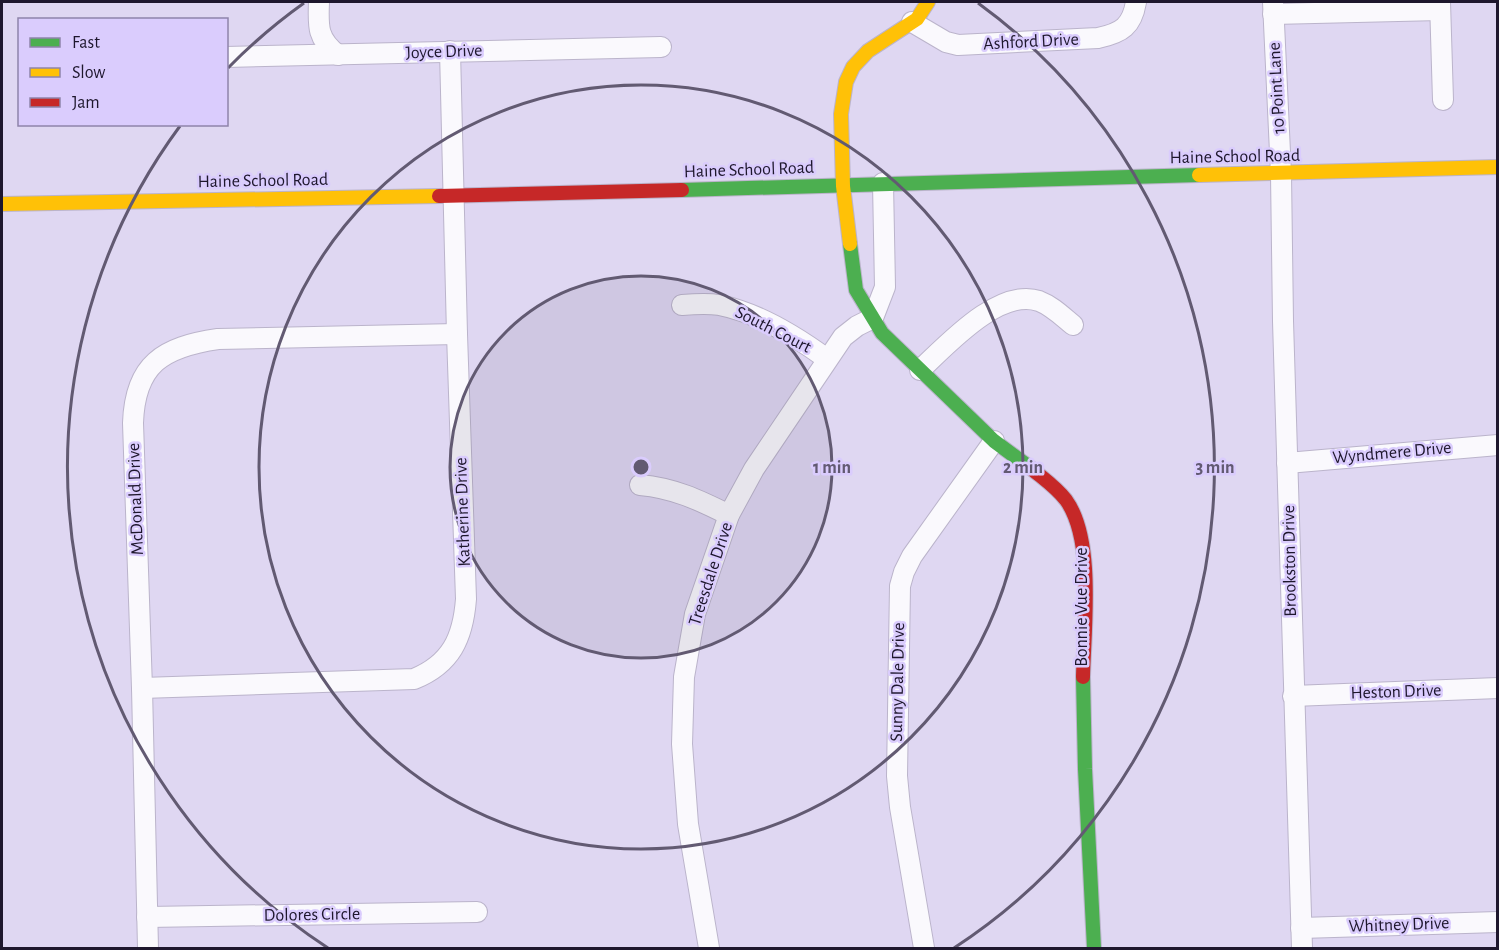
<svg xmlns="http://www.w3.org/2000/svg" width="1499" height="950" font-family="'Alegreya Sans',sans-serif">
  <style>
    .lines { fill: none; stroke-linecap: round; stroke-linejoin: round }
    .street-casing { stroke: #bbb4cb; stroke-width: 22 }
    .fast-casing { stroke: #bbb4cb; stroke-width: 16 }
    .slow-casing { stroke: #bbb4cb; stroke-width: 16 }
    .jam-casing { stroke: #bbb4cb; stroke-width: 16 }
    .street { stroke: #faf9fd; stroke-width: 20 }
    .fast { stroke: #4caf50; stroke-width: 14 }
    .slow { stroke: #ffc107; stroke-width: 14 }
    .jam { stroke: #c62828; stroke-width: 14 }
    .ring { fill: none; stroke: #625a72; stroke-width: 3 }
    .labels { text-anchor: middle; dominant-baseline: central; stroke-width: 5; stroke-linejoin: round; paint-order: stroke }
    .street-label { font-size: 18px; fill: #1e172d; stroke: #daccfd }
    .centre { fill: #625a72; stroke: #daccfd; stroke-width: 3 }
    .ring-label { font-size: 18px; text-anchor: middle; font-weight: bold; fill: #625a72; stroke: #daccfd; stroke-width: 5; stroke-linejoin: round; paint-order: stroke }
  </style>
  <rect width="100%" height="100%" fill="#dfd7f2"/>
  <g class="lines">
    <defs>
      <g id="street">
        <path d="M319,2C318,26 317,39 338,55"/>
        <polyline points="1273,2 1281,174 1283,321 1302,948"/>
        <polyline points="1440,2 1443,100"/>
        <polyline points="1273,14 1440,10"/>
        <path d="M912,22L946,42L958,45L1098,38C1122,33 1132,26 1136,2"/>
        <polyline points="226,57 661,47"/>
        <path d="M682,305C694,304 707,303 719,305C756,312 797,337 827,359"/>
        <path d="M920,370C946,346 999,287 1039,301C1052,306 1062,316 1073,325"/>
        <polyline points="1287,463 1498,445"/>
        <path d="M640,485C674,488 699,500 729,515"/>
        <path d="M142,688L414,679C451,664 463,638 466,599L457,334L450,51"/>
        <polyline points="1293,696 1498,688"/>
        <polyline points="147,917 477,912"/>
        <polyline points="1301,928 1498,922"/>
        <path d="M148,948L142,688L133,423C135,364 163,347 218,339L457,334"/>
        <polyline points="709,948 688,824 682,744 684,677 695,614 729,515 754,469 843,337 857,326 873,318 885,287 883,183"/>
        <polyline points="924,948 900,807 897,776 900,586 904,572 912,556 994,441"/>
      </g>
      <g id="fast">
        <polyline points="682,190 1199,175"/>
        <polyline points="850,244 856,290 882,333 994,441 1032,469"/>
        <polyline points="1083,677 1085,769 1094,948"/>
      </g>
      <g id="slow">
        <polyline points="1199,175 1498,167"/>
        <polyline points="2,204 439,196"/>
        <polyline points="850,244 843,186 841,114 846,82 853,67 868,51 917,19 928,2"/>
      </g>
      <g id="jam">
        <polyline points="439,196 682,190"/>
        <path d="M1032,469C1044,479 1056,487 1066,500C1095,540 1084,629 1083,677"/>
      </g>
    </defs>
    <use href="#street" class="street-casing"/>
    <use href="#fast" class="fast-casing"/>
    <use href="#slow" class="slow-casing"/>
    <use href="#jam" class="jam-casing"/>
    <use href="#street" class="street"/>
    <use href="#fast" class="fast"/>
    <use href="#slow" class="slow"/>
    <use href="#jam" class="jam"/>
  </g>
  <circle cx="641" cy="467" r="191" fill="#625a72" fill-opacity=".12"/>
  <g class="ring">
    <circle cx="641" cy="467" r="191"/>
    <circle cx="641" cy="467" r="382"/>
    <path d="M328 948A574 574 0 0 1 180 126M228 68A574 574 0 0 1 304 3M978 3A574 574 0 0 1 954 948"/>
  </g>
  <g class="labels">
    <g class="street-label">
      <text transform="translate(1031 42) rotate(-3)">Ashford Drive</text>
      <text transform="translate(444 52) rotate(-2)">Joyce Drive</text>
      <text transform="translate(1277 88) rotate(-93)">10 Point Lane</text>
      <text transform="translate(1235 157) rotate(-1)">Haine School Road</text>
      <text transform="translate(749 170) rotate(-2)">Haine School Road</text>
      <text transform="translate(263 181) rotate(-1)">Haine School Road</text>
      <text transform="translate(773 330) rotate(27)">South Court</text>
      <text transform="translate(1392 453) rotate(-5)">Wyndmere Drive</text>
      <text transform="translate(136 499) rotate(-92)">McDonald Drive</text>
      <text transform="translate(463 512) rotate(-92)">Katherine Drive</text>
      <text transform="translate(1290 561) rotate(-91)">Brookston Drive</text>
      <text transform="translate(711 574) rotate(-72)">Treesdale Drive</text>
      <text transform="translate(1082 607) rotate(-90)">Bonnie Vue Drive</text>
      <text transform="translate(898 682) rotate(-89)">Sunny Dale Drive</text>
      <text transform="translate(1396 692) rotate(-2)">Heston Drive</text>
      <text transform="translate(312 915) rotate(-1)">Dolores Circle</text>
      <text transform="translate(1399 925) rotate(-2)">Whitney Drive</text>
    </g>
  </g>
  <circle cx="641" cy="467" r="9" class="centre"/>
  <g class="ring-label">
    <text x="832" y="473">1 min</text>
    <text x="1023" y="473">2 min</text>
    <text x="1215" y="473">3 min</text>
  </g>
  <rect width="1499" height="950" fill="none" stroke="#1e172d" stroke-width="6"/>
  <rect x="18" y="18" width="210" height="108" fill="#daccfd" stroke="#8f84aa" stroke-width="1.5"/>
  <rect x="30" y="38" width="30" height="9" fill="#4caf50" stroke="#8f84aa" stroke-width="1.5"/>
  <text x="72" y="48" font-size="18" fill="#1e172d">Fast</text>
  <rect x="30" y="68" width="30" height="9" fill="#ffc107" stroke="#8f84aa" stroke-width="1.5"/>
  <text x="72" y="78" font-size="18" fill="#1e172d">Slow</text>
  <rect x="30" y="98" width="30" height="9" fill="#c62828" stroke="#8f84aa" stroke-width="1.5"/>
  <text x="72" y="108" font-size="18" fill="#1e172d">Jam</text>
</svg>
